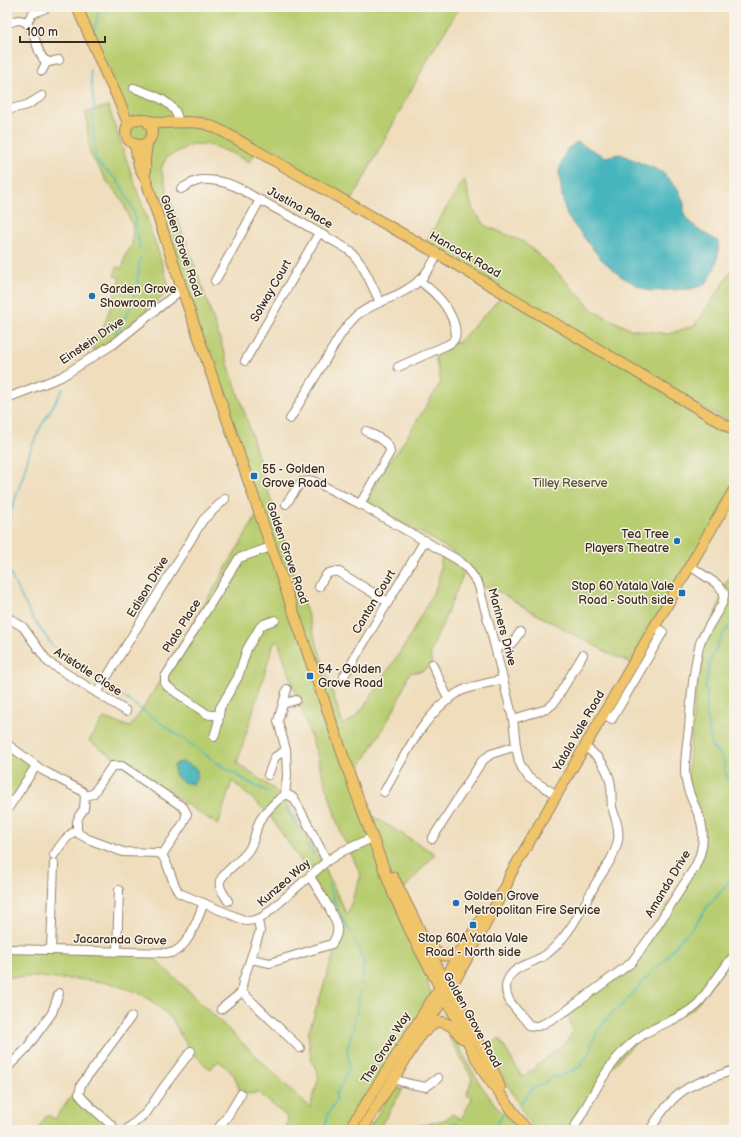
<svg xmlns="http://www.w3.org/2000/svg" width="741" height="1137" font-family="'Balsamiq Sans',sans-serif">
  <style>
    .green { fill: #b8cd70; stroke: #7a7c47; fill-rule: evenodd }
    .water { fill: #46b5be; stroke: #40706e }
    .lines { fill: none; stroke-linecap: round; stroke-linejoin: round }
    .stream { stroke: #46b5be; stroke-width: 1.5 }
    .minor-casing { stroke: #95846d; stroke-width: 10 }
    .major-casing { stroke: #95846d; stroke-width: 12 }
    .minor { stroke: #fff; stroke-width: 8 }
    .major { stroke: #f0c469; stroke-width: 10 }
    .poi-dot { fill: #1f6fb2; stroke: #f7f3e8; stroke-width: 1.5 }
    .labels { text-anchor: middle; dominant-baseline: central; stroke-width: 3; stroke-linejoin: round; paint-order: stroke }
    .street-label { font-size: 12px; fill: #3b2a1e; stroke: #f7f3e8 }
    .poi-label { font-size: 12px; fill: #3b2a1e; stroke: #f7f3e8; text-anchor: start }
    .park-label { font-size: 12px; fill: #5a5332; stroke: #f7f3e8 }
  </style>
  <rect width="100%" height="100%" fill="#f7f3e8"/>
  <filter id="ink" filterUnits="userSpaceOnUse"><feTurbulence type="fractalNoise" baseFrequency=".025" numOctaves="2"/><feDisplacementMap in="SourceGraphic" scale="8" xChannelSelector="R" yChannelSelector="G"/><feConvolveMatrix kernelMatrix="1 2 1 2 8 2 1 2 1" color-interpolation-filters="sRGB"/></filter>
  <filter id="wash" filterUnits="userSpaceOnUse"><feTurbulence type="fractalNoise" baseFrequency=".012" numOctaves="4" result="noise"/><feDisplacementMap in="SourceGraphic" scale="16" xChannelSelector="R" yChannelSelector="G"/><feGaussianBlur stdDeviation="0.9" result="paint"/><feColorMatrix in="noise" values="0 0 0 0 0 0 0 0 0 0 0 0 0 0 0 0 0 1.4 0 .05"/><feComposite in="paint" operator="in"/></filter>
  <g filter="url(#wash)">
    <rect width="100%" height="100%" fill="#efddbc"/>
    <g class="green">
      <path d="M80,7H460L430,55L350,204L257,151L249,162L231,153L210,145L192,144L166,158L161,169L168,194L202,286L247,420L279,526L343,725L354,718L363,708L408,640L438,583L442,555L455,564L464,573L430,653L432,664L422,671L409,673C398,708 376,740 357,771L366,798L374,817L435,854L401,892L431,971L427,982L432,998L349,1130H286L288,1118L259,1093L241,1094L234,1075L219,1061L209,1069L191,1051L180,1034L173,1020L156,1004L139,993L110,983L74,979H56L40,977H7V949L149,953L310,1108L319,1077L311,1059L308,1034L342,929L303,864L267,812L232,781L218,825L89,741L104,718L130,727L144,707L259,512L125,117ZM278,641L313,743L340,831L361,875L347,915L323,865L282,795L237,763L274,643Z"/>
      <polygon points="108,106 158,251 170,290 119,334 94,351 87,342 102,332 120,278 114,276 117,267 123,268 125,256 132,245 133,228 123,202 116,192 108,183 90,154 86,112"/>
      <path d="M464,179L473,210L486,226L524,242L552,267L594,311L630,329L669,334L695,325L720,289L734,266V422L687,401L734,430V490L633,664L608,653L529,610L496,590L485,587L461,557L427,536L369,506L367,500C376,483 385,465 398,451L441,382L434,352L453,341L458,343L504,294L423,246Z"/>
      <polygon points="734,571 734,953 693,1009 643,1034 604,1076 569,1130 533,1130 498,1067 488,1047 499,1038 522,1077 537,1066 566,1042 573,1031 566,1011 627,966 698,861 703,833 687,782 700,643 716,613 724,586"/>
      <polygon points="7,744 36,766 7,810"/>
      <polygon points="453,1036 480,1084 496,1106 510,1120 517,1130 397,1130 445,1120 452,1114 461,1119 472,1099 467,1094 472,1078 450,1039"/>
      <polygon points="394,1088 403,1089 378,1130 368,1130"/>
      <polygon points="79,1094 111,1124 105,1130 37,1130 47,1115 55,1119 70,1098"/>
    </g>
    <g class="water">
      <path d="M577,142L605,157L620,154L662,172L678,189L684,203V215L697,229L718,241C719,261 716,268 705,285L690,289L648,291L622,277L600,258L567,216L562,196L559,171L567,149Z"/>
      <path d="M182,762C188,763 192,766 197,770C197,776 197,779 193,784L183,782L175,776L174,766L177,763Z"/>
    </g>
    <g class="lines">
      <g class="stream">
        <polyline points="93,34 100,7"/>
        <polyline points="90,70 94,106 93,122 95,158 100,165 116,179 123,189 133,209 137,230 140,249"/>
        <path d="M115,333C121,324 128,314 132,303C137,289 139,273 140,258"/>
        <polyline points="7,523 22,479 30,451 40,428 63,389"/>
        <polyline points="7,567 18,590 32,617 51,644 66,657 96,678"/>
        <polyline points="734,620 723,634 718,643 709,665 707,679 705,686 707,694 706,711 712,748 719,752 724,762 725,772 728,778 734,782"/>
        <polyline points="112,689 219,764 250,783 269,792"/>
        <polyline points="285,807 300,832"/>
        <polyline points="307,845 314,855"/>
        <polyline points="328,884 340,915 351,932"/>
        <polyline points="355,940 364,964 361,985"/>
        <polyline points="521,1103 533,1088 542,1085 551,1077 558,1077 565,1074 578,1068 590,1052 592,1043 599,1029 611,1014 620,1007 653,971 667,957 680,940 694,926 708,906 725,887 731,879 734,871"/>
        <polyline points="324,1130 328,1114 336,1100 336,1094 350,1067 347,1051 356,1015 360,991"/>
        <path d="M444,1130C447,1125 450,1123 456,1123L459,1125L461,1130"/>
        <polyline points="493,1130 503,1115"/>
      </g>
    </g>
  </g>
  <g filter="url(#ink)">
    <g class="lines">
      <defs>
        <g id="minor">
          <polyline points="27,22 32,14 48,7"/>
          <path d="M7,24C11,22 16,20 19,20C38,21 34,60 49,62C52,62 56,60 59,60"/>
          <polyline points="42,71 47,61"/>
          <path d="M134,88C148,93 166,98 175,111C177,114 178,119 179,123"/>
          <polyline points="7,110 27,105 42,96"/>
          <path d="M181,189C197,179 203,178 222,182C235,184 248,194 260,200C290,216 320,233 349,250C364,264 371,284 380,302"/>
          <polyline points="215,281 260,200"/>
          <polyline points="245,361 319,233"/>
          <path d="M398,367L447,345C449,344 451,343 452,342C463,331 446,305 438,297C433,291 426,286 419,280"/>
          <polyline points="7,398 61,377 115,343 182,289"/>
          <path d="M290,419L341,334C346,328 351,320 357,315C376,301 403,296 420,280C427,273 433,263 438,254"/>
          <polyline points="286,504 301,482 313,481 360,504 458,560 467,568 478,583 495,647 513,719 516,746 519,761 522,768 529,778 557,795"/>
          <path d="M360,504L390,452C390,441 375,436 366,431"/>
          <path d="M319,587C324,577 326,570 339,572L388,602"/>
          <polyline points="7,617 23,627 48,662 126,711"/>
          <path d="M495,647C512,645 511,646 520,632"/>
          <polyline points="432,664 449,700"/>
          <polyline points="344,676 425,540"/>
          <polyline points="97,693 203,520 225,499"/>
          <polyline points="283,704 296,700"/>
          <polyline points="604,714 612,719 663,632 655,627"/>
          <polyline points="219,715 211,715 207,714 168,687 165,683 165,677 239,558 271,547"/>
          <polyline points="513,719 547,709 554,703 583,655"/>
          <polyline points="214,737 218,724 220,708 238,677 247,649 260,627 264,624 275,620"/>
          <polyline points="7,744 42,770 82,791 85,796"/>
          <path d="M585,747C599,756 609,769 611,786C612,793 611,800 612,807C615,818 620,828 618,840C615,856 604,870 596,883C583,907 570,935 548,953C535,964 513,964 507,982C502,998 517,1010 526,1021L529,1025L534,1026H538L543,1024L566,1011L631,963L648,940L695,867C704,849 706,830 697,811C691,798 685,785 685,770C685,756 687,742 689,728C691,699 693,671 700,643L702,638L722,604L724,596V592L717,584L690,566"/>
          <polygon points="112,766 122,766 183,807 187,814 183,824 162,855 158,853 123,852 88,839 79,834 77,830 77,822 79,816 84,809 85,796 93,794"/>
          <polyline points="268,775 275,757 286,750"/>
          <path d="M384,792C403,759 424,712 459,692C471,686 490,683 503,679"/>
          <polyline points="285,795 287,776 286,750 278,721 287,689"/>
          <polyline points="7,810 36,766"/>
          <polyline points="432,839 482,761 491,754 516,746"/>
          <path d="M54,855C61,845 66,836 77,830"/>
          <path d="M162,855C170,867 171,881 179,893L246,921C253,921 258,920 264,916L327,861L343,851L372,838"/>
          <path d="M228,901C225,895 218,888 220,881C224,871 241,861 248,851C255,842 255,830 260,820C264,814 280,795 287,795C291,795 292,797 295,800L327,861"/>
          <polyline points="258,920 260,931 243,981 242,988 242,992 300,1048"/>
          <path d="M7,949L171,953C189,948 197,919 204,903"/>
          <polyline points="51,950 54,863"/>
          <polyline points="117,951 119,890"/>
          <path d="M251,959L270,963L332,944C334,940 337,936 337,932C340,921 317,888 310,877"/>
          <polyline points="221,1009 242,992"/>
          <polyline points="7,1068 26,1049 52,1013 59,993"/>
          <polyline points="393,1079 410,1084 426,1087 438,1078"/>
          <polyline points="7,1128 9,1130"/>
          <path d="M116,1130C105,1117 89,1108 79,1094L81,1085L131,1017"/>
          <polyline points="126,1130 147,1112 163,1088 191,1051"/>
          <polyline points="217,1130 229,1114 241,1094"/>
          <path d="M573,1130C593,1096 609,1056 644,1034C661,1023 682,1019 698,1004L734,955"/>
          <path d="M650,1130C661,1112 674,1094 693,1085C706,1079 721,1075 734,1070"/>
        </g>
        <g id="major">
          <polyline points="77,7 106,74 116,94 128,123"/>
          <circle cx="139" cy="132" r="13"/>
          <polyline points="145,120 160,123 189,122 201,123 211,126 222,131 438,254 734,430"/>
          <polyline points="135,145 139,166 146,180 182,289 356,793 393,893 414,939 451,1008 475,1056 485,1074 527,1130"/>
          <polyline points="145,173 145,159 147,143"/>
          <path d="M393,877C409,907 423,938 438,968C459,1008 484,1045 500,1087"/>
          <path d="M430,945C439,957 449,960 462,949"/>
          <path d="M426,1031L435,1022C448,1020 455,1029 462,1038"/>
          <polyline points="349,1130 435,995 485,913"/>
          <polyline points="362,1130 462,968 507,884 510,875 734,490"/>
        </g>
      </defs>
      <use href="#minor" class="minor-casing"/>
      <use href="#major" class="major-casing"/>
      <use href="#minor" class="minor"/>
      <use href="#major" class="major"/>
    </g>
  </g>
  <g class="poi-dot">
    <circle cx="92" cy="296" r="4"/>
    <rect x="250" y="472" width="8" height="8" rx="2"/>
    <circle cx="677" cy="541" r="4"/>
    <rect x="678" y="589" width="8" height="8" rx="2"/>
    <rect x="306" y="672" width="8" height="8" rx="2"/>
    <circle cx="456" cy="903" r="4"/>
    <rect x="469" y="921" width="8" height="8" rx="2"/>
  </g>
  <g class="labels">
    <g class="street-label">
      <text transform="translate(300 208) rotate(29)">Justina Place</text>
      <text transform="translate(181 246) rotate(71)">Golden Grove Road</text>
      <text transform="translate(465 255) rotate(30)">Hancock Road</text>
      <text transform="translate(271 291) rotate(-60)">Solway Court</text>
      <text transform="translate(92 341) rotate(-34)">Einstein Drive</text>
      <text transform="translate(287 553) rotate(71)">Golden Grove Road</text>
      <text transform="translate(148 587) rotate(-59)">Edison Drive</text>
      <text transform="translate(374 602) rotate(-59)">Canton Court</text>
      <text transform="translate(182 626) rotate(-58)">Plato Place</text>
      <text transform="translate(502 627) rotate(75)">Mariners Drive</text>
      <text transform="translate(88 672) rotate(33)">Aristotle Close</text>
      <text transform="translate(579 731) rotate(-60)">Yatala Vale Road</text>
      <text transform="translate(284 883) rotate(-41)">Kunzea Way</text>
      <text transform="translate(668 884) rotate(-59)">Amanda Drive</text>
      <text transform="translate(120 940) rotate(1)">Jacaranda Grove</text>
      <text transform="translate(472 1020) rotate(61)">Golden Grove Road</text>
      <text transform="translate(386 1048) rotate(-58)">The Grove Way</text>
    </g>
    <g class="poi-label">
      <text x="100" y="289">Garden Grove<tspan x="100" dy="14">Showroom</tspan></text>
      <text x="262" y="469">55 - Golden<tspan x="262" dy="14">Grove Road</tspan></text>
      <text x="669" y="534" text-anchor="end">Tea Tree<tspan x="669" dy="14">Players Theatre</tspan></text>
      <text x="674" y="586" text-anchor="end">Stop 60 Yatala Vale<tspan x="674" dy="14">Road - South side</tspan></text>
      <text x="318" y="669">54 - Golden<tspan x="318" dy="14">Grove Road</tspan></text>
      <text x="464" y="896">Golden Grove<tspan x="464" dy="14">Metropolitan Fire Service</tspan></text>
      <text x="473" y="938" text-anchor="middle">Stop 60A Yatala Vale<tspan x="473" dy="14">Road - North side</tspan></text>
    </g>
    <g class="park-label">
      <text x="570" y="483">Tilley Reserve</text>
    </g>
  </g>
  <rect width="741" height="1137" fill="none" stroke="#f7f3e8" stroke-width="24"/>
  <path d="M20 36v6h85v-6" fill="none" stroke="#3b2a1e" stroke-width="2"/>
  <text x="26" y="36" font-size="12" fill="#3b2a1e" stroke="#f7f3e8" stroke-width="3" paint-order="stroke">100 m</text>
</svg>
